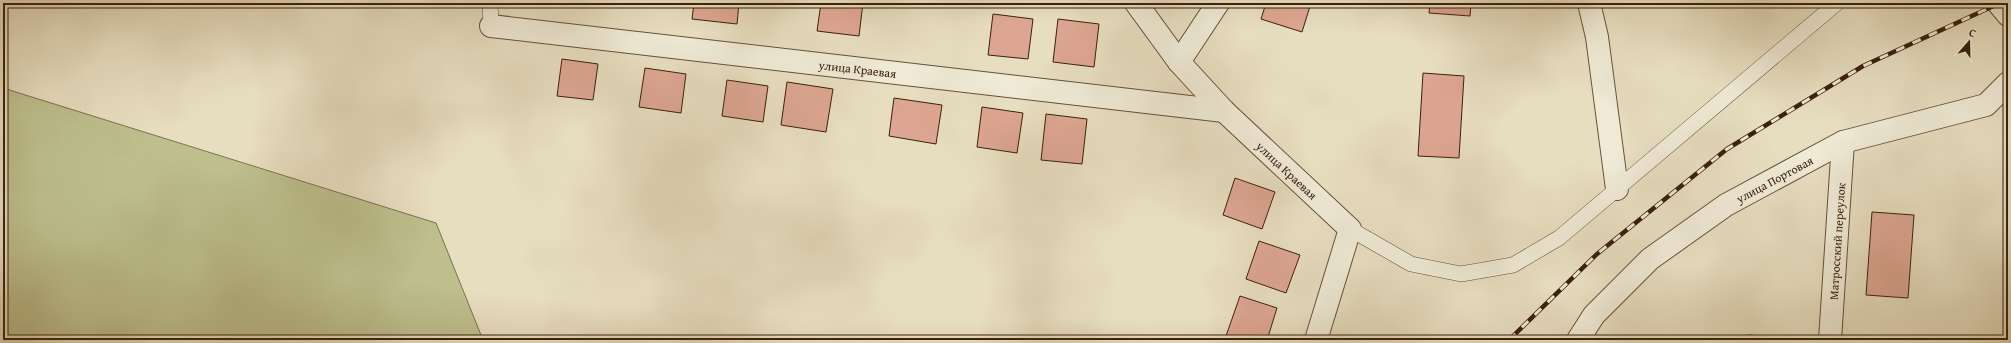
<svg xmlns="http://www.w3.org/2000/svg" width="2011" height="343" font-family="'Gentium Book Plus',serif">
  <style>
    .green { fill: #bdbf8d; stroke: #7c704c }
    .building { fill: #dda692; stroke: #3b200c }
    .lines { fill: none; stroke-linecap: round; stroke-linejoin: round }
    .service-casing { stroke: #665039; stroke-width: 16 }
    .minor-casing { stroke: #665039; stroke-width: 24 }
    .service { stroke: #efead6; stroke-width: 15 }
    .minor { stroke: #efead6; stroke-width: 22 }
    .rail-casing { stroke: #3b200c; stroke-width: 4.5 }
    .rail { stroke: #efead6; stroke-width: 3; stroke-dasharray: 9; stroke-linecap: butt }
    .labels { text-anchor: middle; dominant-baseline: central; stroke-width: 3.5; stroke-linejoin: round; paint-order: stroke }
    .street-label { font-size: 12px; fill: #3b200c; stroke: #efead6 }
  </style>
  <rect width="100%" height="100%" fill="#e7dec0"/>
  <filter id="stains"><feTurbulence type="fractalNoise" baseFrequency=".005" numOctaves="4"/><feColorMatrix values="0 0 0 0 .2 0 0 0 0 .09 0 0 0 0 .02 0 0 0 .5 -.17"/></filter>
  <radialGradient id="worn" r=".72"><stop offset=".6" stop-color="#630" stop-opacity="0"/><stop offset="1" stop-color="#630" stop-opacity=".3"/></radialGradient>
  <polygon class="green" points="3,88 436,223 483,340 3,340"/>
  <g class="building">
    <polygon points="551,3 584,3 584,6"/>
    <polygon points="694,3 739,3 737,24 692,19"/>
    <polygon points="821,3 863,3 859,36 817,31"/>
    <polygon points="1266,3 1311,3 1302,32 1261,19"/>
    <polygon points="1430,3 1471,3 1470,16 1429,13"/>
    <polygon points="993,14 1033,19 1028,59 988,55"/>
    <polygon points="1058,19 1099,24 1094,67 1053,62"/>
    <polygon points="562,59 598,64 593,100 557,96"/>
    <polygon points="645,68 686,74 681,113 639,107"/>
    <polygon points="1423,73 1464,76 1459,158 1418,156"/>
    <polygon points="727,80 768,86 763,122 722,116"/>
    <polygon points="787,82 833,89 826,132 781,125"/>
    <polygon points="894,98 942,105 936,144 889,136"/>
    <polygon points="982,107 1023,113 1017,153 977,147"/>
    <polygon points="1046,114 1087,119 1082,164 1041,160"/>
    <polygon points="1235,178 1275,192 1262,229 1223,215"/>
    <polygon points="1872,212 1914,215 1908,298 1866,295"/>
    <polygon points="1259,241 1300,255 1286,293 1246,279"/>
    <polygon points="1240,296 1277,308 1267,340 1238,340 1226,336"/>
    <polygon points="1748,335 1791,338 1791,340 1748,340"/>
  </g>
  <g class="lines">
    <defs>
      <g id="service">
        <polyline points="490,3 491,26"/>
        <polyline points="1350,229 1411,264 1461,274 1513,265 1559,238 1837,3"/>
      </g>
      <g id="minor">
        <path id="s1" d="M1136,3L1179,62L1224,111L1350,229L1316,340"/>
        <polyline points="1589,3 1597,37 1617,189"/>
        <polyline points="1998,3 2008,15"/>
        <path id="s2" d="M491,26L1224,111"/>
        <polyline points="1179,62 1218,3"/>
        <path id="s3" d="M1578,340L1594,315L1650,259L1726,205L1843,142L1986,105L2008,83"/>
        <path id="s4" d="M1830,340L1843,142"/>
      </g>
    </defs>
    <use href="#service" class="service-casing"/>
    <use href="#minor" class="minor-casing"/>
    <use href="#service" class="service"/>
    <use href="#minor" class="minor"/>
    <defs>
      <polyline id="rail" points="1509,340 1597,254 1727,149 1863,66 2000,3"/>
    </defs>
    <use href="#rail" class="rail-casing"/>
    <use href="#rail" class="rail"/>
  </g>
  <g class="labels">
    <g class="street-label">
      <text stroke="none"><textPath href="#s2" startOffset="369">улица Краевая</textPath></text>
      <text stroke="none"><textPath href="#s1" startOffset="226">улица Краевая</textPath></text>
      <text stroke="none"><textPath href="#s3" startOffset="257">улица Портовая</textPath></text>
      <text stroke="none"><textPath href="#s4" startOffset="99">Матросский переулок</textPath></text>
    </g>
  </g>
  <rect width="2011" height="343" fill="none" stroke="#e7dec0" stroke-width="16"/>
  <rect x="4" y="4" width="2003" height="335" fill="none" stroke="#3b200c" stroke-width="2"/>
  <rect x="8" y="8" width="1995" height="327" fill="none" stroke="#3b200c"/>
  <g transform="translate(1969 42) rotate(20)" stroke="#efead6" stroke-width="3" paint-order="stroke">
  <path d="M0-3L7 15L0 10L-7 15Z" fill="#3b200c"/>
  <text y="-6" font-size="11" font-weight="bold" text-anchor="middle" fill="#3b200c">С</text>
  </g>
  <rect width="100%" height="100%" filter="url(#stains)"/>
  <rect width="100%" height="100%" fill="url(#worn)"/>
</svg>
